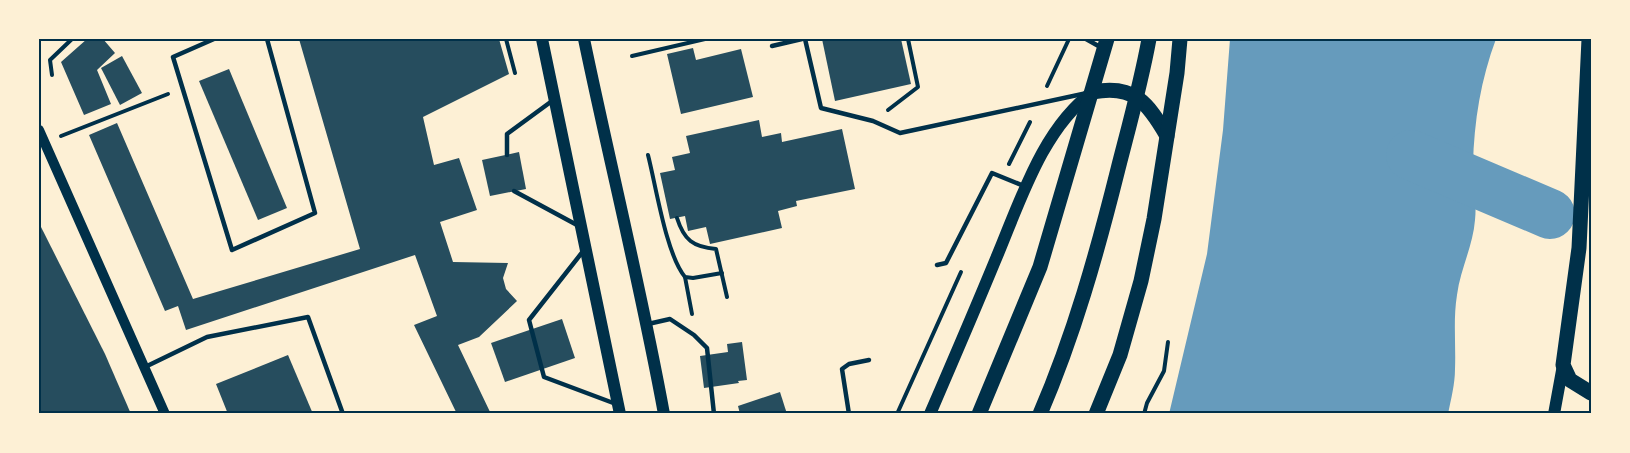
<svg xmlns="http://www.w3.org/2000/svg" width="1630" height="453" font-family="'Noto Sans',sans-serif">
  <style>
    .water { fill: #669bbc }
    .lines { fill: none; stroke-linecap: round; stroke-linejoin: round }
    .river { stroke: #669bbc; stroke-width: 50 }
    .building { fill: #264d5e }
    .path { stroke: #003049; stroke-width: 4 }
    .service { stroke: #003049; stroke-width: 4.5 }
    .tertiary { stroke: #003049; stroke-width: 10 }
    .secondary { stroke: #003049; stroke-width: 12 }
    .primary { stroke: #003049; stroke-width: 15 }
    .neatline { fill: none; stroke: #003049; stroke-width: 2 }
  </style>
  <rect width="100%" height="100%" fill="#fdf0d5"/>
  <path class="water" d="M1230,39H1496C1481,79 1474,121 1473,165C1473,183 1477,202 1475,220C1473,246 1460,270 1457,295C1453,320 1456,344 1455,369C1455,384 1451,399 1448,414H1169L1207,254L1223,130Z"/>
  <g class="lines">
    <polyline class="river" points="1411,155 1550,214"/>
  </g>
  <g class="building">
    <polygon points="87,39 103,39 115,53 97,70 111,104 84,115 61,62"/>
    <polygon points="299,39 499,39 509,74 423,117 434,165 459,158 477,210 440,222 453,262 508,263 503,278 506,289 517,301 479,337 458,345 491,414 457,414 414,325 437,316 415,255 186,330 178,306 165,311 89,135 117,123 193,299 360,249"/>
    <polygon points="822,39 901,39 911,84 835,101"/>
    <polygon points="693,48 696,60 741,49 753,97 681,114 667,54"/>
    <polygon points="122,56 142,93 120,105 101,68"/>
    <polygon points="229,69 287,208 258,220 199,81"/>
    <polygon points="759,120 762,137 781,133 782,142 842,129 855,189 796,201 797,206 778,211 782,228 710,244 706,227 688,231 685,216 670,219 660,173 675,170 672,157 690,153 686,136"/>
    <polygon points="519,152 526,189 490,196 482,160"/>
    <polygon points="39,223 105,354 131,414 39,414"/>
    <polygon points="562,319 575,358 505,382 491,343"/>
    <polygon points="742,342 747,380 738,381 739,383 704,388 700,356 728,352 727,344"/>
    <polygon points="288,355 313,414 228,414 216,384"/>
    <polygon points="780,392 787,414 740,414 738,406"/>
  </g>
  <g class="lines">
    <g class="path">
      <polyline points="506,39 515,73"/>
      <polyline points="632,56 705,39"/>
      <polyline points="52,75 50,60 72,39"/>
      <polyline points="1047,86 1069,39"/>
      <polyline points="888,110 918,87 908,39"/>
      <polyline points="61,136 168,94"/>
      <path d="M648,155C656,186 666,254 685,277L693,278L722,273"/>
      <polyline points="1009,164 1030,122"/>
      <path d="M677,218C684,240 693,247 716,249L727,297"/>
      <polyline points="685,277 692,314"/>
      <polyline points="897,414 961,272"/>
      <polyline points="1144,414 1147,403 1164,371 1168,342"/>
    </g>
    <g class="service">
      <polyline points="214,39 173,57 232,250 315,213 267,39"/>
      <polyline points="805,39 821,108 873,121 900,133 1087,93"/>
      <polyline points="1086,39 1102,48"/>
      <polyline points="772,46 802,39"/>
      <polyline points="507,155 507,134 552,101"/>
      <polyline points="514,191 577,225"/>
      <polyline points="584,250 529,320 544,377 616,404"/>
      <polyline points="937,265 946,263 992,173 1024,186"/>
      <polyline points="648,324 670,319 694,335 707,348 714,414"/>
      <polyline points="145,367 207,337 308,317 343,414"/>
      <polyline points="849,414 842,369 849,364 869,360"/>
    </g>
    <polyline class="tertiary" points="39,130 165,414"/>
    <g class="secondary">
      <polyline points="542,39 620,414"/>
      <path d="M584,39C610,164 641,288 664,414"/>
      <path d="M930,414C952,363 974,312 995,261C1019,205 1042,128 1093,92"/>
      <polyline points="1554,414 1563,365"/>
    </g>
    <g class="primary">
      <polyline points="1589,39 1579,248 1563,365 1570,380 1591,393"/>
      <path d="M1093,92C1134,84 1148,103 1167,136"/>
      <polyline points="979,414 1040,267 1107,39"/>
      <path d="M1040,414C1074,335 1097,253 1118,169C1129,126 1141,83 1149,39"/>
      <polyline points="1096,414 1120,355 1141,281 1154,219 1177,73 1180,39"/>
    </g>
  </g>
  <rect width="1630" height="453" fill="none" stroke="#fdf0d5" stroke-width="81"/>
  <rect x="40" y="40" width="1550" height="372" class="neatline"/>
</svg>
